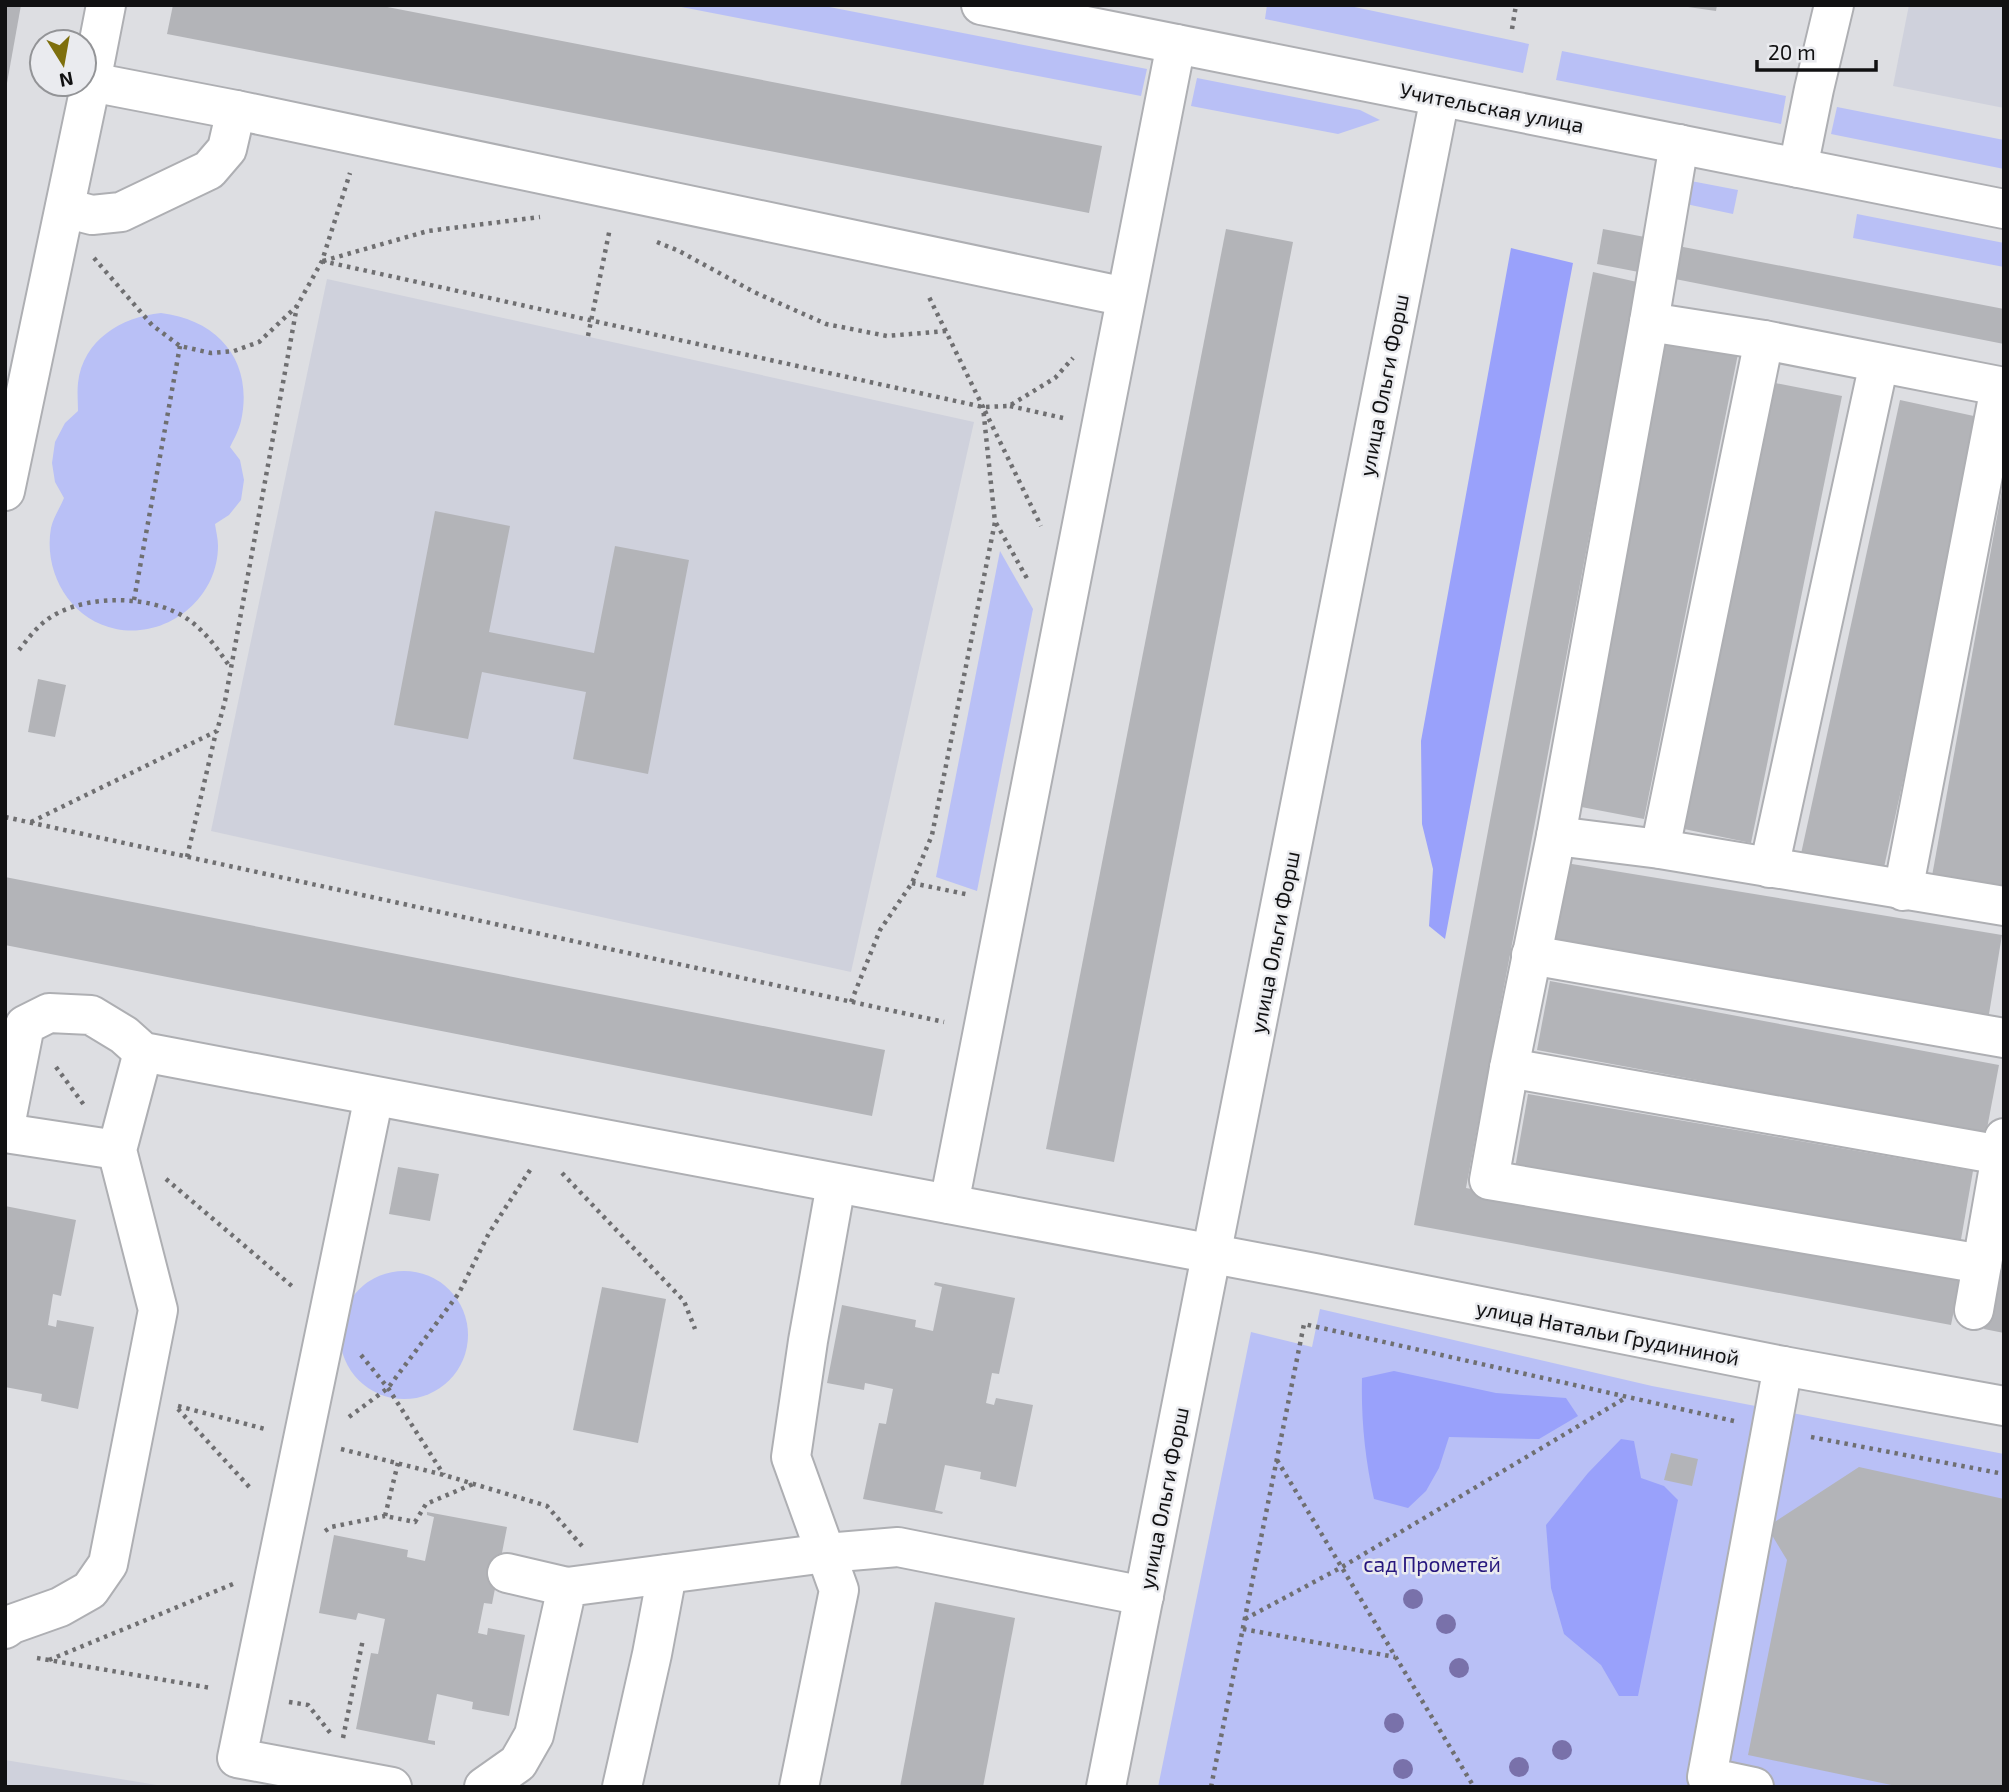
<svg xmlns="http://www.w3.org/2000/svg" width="2009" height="1792" font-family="'Exo 2',sans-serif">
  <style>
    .built { fill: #cfd1dc }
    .green { fill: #b9c0f6 }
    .forest { fill: #99a1fb }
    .building { fill: #b3b4b8 }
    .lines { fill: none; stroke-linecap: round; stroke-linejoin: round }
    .minor-casing { stroke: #aeafb3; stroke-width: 42 }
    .path { stroke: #6f6f71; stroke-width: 4.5; stroke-dasharray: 3.5 5; stroke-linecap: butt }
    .minor { stroke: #fff; stroke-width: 38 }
    .tree { fill: #7971aa }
    .labels { text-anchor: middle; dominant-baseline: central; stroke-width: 5; stroke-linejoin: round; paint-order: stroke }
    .street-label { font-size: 21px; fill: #111112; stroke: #eaebef }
    .park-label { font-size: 21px; fill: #27177d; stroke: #eaebef }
  </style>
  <rect width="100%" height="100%" fill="#dddee2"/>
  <g class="built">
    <polygon points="1909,5 2004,5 2004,108 1893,86"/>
    <polygon points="327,279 974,422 851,972 211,831"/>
    <polygon points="5,1760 169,1787 5,1787"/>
  </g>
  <g class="green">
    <polygon points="671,5 819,5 1147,69 1141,96"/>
    <polygon points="1267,5 1345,5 1529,44 1523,73 1265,19"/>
    <polygon points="1562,51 1786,96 1781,124 1556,80"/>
    <polygon points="1197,78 1360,110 1380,120 1338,134 1191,106"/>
    <polygon points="1837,107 2004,140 2004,169 1831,134"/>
    <polygon points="1691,181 1738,190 1733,214 1686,204"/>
    <polygon points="1857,214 2004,243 2004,267 1853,238"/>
    <path d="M161,313C219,320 254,362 241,421C239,430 234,439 230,447L240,460L244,480L241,500L229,515L215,524C216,531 218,539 218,546C218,598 168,639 116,629C70,620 43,572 51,528C53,518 60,508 64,498L55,482L52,463L55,442L65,423L78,411C78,402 77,392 78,383C83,340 121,317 161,313Z"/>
    <polygon points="1000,551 1033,609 977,891 936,877"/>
    <circle cx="404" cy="1335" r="64"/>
    <polygon points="1320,1309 1652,1386 2004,1454 2004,1787 1158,1787 1251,1332 1312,1347"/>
  </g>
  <g class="forest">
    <polygon points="1511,248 1573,263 1445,939 1429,926 1433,869 1422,824 1421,741"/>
    <path d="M1394,1371L1496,1393L1566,1398L1578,1416L1539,1439L1449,1437L1439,1468L1426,1491L1408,1508L1374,1499C1365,1459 1361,1419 1362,1378Z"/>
    <polygon points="1621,1439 1634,1441 1641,1478 1664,1486 1678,1500 1638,1696 1619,1696 1601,1665 1564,1634 1551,1588 1546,1525 1588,1473"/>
  </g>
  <g class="building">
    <polygon points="5,5 21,5 7,83 5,83"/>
    <polygon points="173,5 377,5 1102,146 1089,213 167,34"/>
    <polygon points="1688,5 1717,5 1716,11 1688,7"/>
    <polygon points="1226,229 1293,242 1114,1162 1046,1149"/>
    <polygon points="1603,229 1650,238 1644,273 1597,264"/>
    <polygon points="1678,246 2004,309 2004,344 1670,278"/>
    <polygon points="1593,272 1637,282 1466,1188 1960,1280 1951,1325 1414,1225"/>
    <polygon points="1666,335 1739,349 1644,819 1571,805"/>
    <polygon points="1775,383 1842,396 1751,843 1684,829"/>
    <polygon points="1900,400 1983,418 1881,881 1799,863"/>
    <polygon points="2002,489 2004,489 2004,889 1932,876"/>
    <polygon points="435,511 510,526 489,632 594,653 615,546 689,560 648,774 573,759 586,692 482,672 468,739 394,725"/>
    <polygon points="38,679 66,685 55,737 28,732"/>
    <polygon points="1566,863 2002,935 1988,1020 1552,946"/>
    <polygon points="5,877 885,1050 872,1116 5,945"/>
    <polygon points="1550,981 1999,1065 1986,1134 1537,1050"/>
    <polygon points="1528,1094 1973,1171 1960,1245 1515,1168"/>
    <polygon points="398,1167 439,1174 430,1221 389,1214"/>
    <polygon points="5,1206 76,1220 61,1296 53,1294 48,1325 56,1327 57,1320 94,1327 78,1409 41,1401 42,1394 5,1387"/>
    <polygon points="2002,1236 2004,1236 2004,1333 1984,1329"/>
    <polygon points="935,1282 1015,1298 999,1374 992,1373 986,1403 994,1405 996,1398 1033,1405 1016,1487 980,1479 981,1472 945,1465 935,1510 943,1512 942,1514 863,1499 879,1423 886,1424 893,1389 865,1383 864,1390 827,1383 842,1305 916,1320 915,1327 933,1331 942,1287 934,1285"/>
    <polygon points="602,1287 666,1299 638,1443 573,1430"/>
    <polygon points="1671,1453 1698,1459 1692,1486 1664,1480"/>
    <polygon points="1859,1467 2004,1499 2004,1787 1901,1787 1748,1755 1787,1560 1767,1527"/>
    <polygon points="427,1512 507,1527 492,1604 484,1603 478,1633 487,1635 488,1628 525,1635 509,1716 472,1709 473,1702 437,1694 428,1740 435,1741 435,1745 356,1729 371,1653 378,1654 385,1619 358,1613 356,1620 319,1613 334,1535 408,1550 407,1557 425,1561 434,1517 427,1515"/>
    <polygon points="935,1602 1015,1618 983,1787 900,1787"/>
  </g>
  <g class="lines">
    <defs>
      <g id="minor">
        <polyline points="981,5 2004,209"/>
        <polyline points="91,82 236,110 1126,297"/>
        <polyline points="1679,144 1649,322 1556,836 1509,1068 1489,1180 1982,1264"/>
        <polyline points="1798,168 1814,89 1834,5"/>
        <polyline points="65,208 92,215 121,212 209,170 227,149 236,110"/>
        <polyline points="1649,322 1764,340 2004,387"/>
        <polyline points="5,491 91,82 106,5"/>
        <polyline points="1556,836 1660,849 2004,906"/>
        <polyline points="1660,849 1764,340"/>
        <polyline points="1769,868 1879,363"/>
        <polyline points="1903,891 2000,387"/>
        <polyline points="1531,955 2004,1038"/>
        <polyline points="1509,1068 2001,1155"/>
        <polyline points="374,1096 237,1758 392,1787"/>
        <polyline points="5,1126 25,1025 49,1013 91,1015 124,1035 143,1052 1314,1273 1783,1366 2004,1406"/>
        <polyline points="5,1133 117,1150"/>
        <polyline points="949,1204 1176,44"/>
        <polyline points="1974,1310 2004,1138"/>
        <polyline points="507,1573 567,1587"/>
        <polyline points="5,1629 12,1624 60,1607 90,1590 108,1564 158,1310 117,1150 143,1052"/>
        <polyline points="484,1787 518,1763 534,1735 567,1587 826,1553 898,1547 1144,1596"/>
        <polyline points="622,1787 652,1654 667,1574"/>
        <polyline points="799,1787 839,1590 791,1457 808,1341 836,1184"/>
        <polyline points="1106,1787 1440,97"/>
        <polyline points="1754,1787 1707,1777 1783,1366"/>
      </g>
    </defs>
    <use href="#minor" class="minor-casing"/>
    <g class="path">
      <polyline points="1512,29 1516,5"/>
      <polyline points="657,242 679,251 754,292 826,324 887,336 946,331"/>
      <polyline points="94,258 152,325 180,346 211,353 234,351 259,342 297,306 322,261 350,173"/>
      <polyline points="322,261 983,407 1009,406 1055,378 1073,358"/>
      <polyline points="323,261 428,231 540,217"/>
      <polyline points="588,336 610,228"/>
      <polyline points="1010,406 1063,418"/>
      <polyline points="985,411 1041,526"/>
      <polyline points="996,523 1029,582"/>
      <polyline points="134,600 180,346"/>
      <path d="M19,650C30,636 41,621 58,613C93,595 149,596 183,616C203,628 217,648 230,667"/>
      <polyline points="5,817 944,1022"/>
      <polyline points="31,822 217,731 225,701 297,306"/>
      <polyline points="187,857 216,732"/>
      <polyline points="912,883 970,895"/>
      <polyline points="851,1002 880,930 912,883 932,835 995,522 983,407 928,295"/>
      <polyline points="56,1067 84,1105"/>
      <polyline points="562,1173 684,1301 695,1329"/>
      <polyline points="166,1179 293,1287"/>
      <polyline points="361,1355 388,1388 444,1475"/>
      <polyline points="178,1406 265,1429"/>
      <polyline points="178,1409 252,1490"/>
      <polyline points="349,1417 388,1388 459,1293 489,1233 532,1167"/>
      <polyline points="1811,1437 2004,1474"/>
      <polyline points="341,1449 444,1475 547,1506 582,1546"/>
      <polyline points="1277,1460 1474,1787"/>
      <polyline points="398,1463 385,1516 415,1522 426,1504 473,1484"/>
      <polyline points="325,1531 331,1527 385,1516"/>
      <polyline points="1245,1619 1342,1567 1627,1397"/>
      <polyline points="1243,1629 1395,1657"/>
      <polyline points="37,1658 211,1688"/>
      <polyline points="49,1660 233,1584"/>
      <polyline points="289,1702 308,1705 332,1735"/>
      <polyline points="343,1738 363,1639"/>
      <polyline points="1211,1787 1304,1324 1734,1421"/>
    </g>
    <use href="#minor" class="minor"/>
  </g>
  <g class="tree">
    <circle cx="1413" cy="1599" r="10"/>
    <circle cx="1446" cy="1624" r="10"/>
    <circle cx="1459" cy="1668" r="10"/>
    <circle cx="1394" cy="1723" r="10"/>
    <circle cx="1562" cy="1750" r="10"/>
    <circle cx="1519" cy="1767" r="10"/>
    <circle cx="1403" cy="1769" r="10"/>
  </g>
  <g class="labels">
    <g class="street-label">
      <text transform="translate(1492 107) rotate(11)">Учительская улица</text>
      <text transform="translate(1383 385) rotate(-79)">улица Ольги Форш</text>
      <text transform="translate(1274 942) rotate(-79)">улица Ольги Форш</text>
      <text transform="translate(1608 1332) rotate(11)">улица Натальи Грудининой</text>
      <text transform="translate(1163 1498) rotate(-79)">улица Ольги Форш</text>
    </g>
    <g class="park-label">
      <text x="1432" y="1563">сад Прометей</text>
    </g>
  </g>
  <rect width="2009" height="1792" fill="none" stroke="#111112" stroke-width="14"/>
  <g transform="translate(63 63) rotate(169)"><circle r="33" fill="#eaebef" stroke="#939497" stroke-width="2"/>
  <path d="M0-5L12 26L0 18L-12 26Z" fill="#7e6f0d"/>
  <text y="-10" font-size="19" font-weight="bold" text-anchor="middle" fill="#111112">N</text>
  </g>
  <path d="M1757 60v10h119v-10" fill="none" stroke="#111112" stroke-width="3.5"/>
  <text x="1768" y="60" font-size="21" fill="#111112" stroke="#eaebef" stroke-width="5" paint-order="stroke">20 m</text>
</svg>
